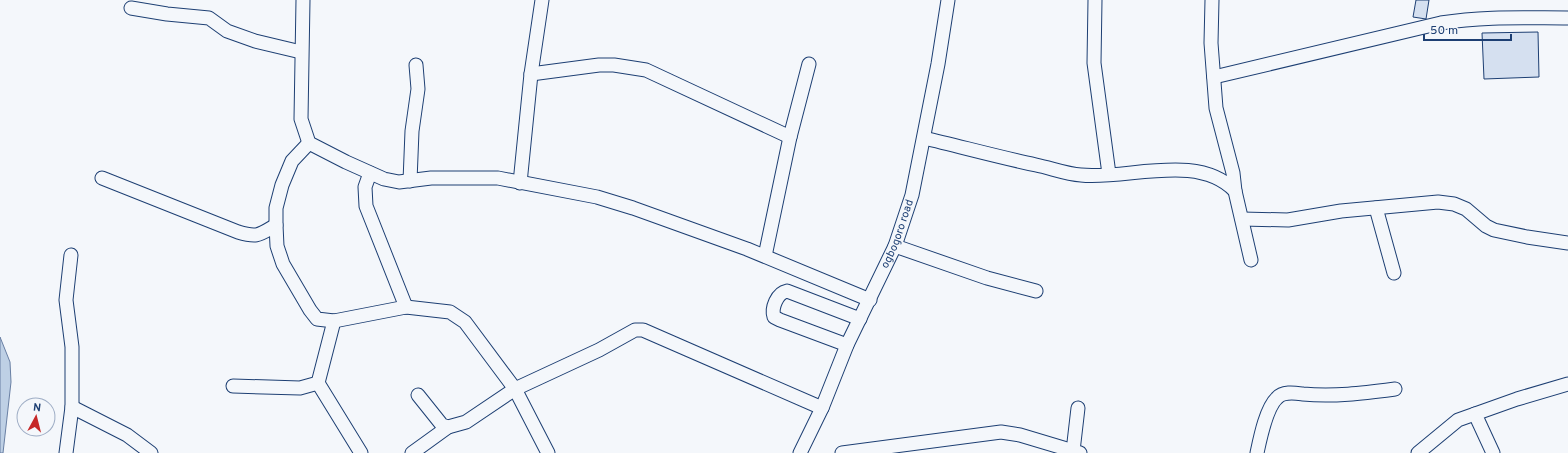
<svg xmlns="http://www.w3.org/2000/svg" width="1568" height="453" font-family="Overpass,sans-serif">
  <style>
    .water { fill: #bed0e5; stroke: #687fa3 }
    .building { fill: #d5e0f0; stroke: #1d3f73 }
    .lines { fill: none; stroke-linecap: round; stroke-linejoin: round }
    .minor-casing { stroke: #1d3f73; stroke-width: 15 }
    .minor { stroke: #f4f7fb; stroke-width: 13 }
    .labels { text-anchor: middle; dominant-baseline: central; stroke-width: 3; stroke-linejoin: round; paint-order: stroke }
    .street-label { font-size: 11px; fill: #1d3f73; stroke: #f4f7fb }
  </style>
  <rect width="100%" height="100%" fill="#f4f7fb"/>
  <polygon class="water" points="0,337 10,362 11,382 3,453 0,453"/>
  <g class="building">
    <polygon points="1416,0 1429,0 1426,19 1413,17"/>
    <polygon points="1538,32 1539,77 1484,79 1482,33"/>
  </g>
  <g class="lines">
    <defs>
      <g id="minor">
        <polyline points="303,0 301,119 309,143 346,162 384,179 399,182 431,178 498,178 597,197 633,208 747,249 870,300"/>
        <polyline points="1095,0 1094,63 1109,174"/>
        <polyline points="1212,0 1211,43 1216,108 1233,173 1235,191"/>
        <polyline points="131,8 167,14 209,18 227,31 255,41 301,52"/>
        <polyline points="531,74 599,65 614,65 646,70 790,137"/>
        <path d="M1214,77L1441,23C1483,16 1525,18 1568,18"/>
        <path d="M924,138C962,147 999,157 1036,165C1051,168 1066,174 1081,175C1127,180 1198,152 1235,191L1251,260"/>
        <polyline points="309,143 292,161 282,185 276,208 276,225 277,246 283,264 310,310 317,319 334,321 406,307 450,312 465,322 515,389 548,453"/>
        <polyline points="370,173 365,187 366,206 406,307"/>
        <path d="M102,178L238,232C258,238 259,235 276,225"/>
        <polyline points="410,181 412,131 418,89 416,65"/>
        <polyline points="520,183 531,74 542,0"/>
        <polyline points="1376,208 1394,273"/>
        <polyline points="1242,219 1288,220 1341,211 1438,202 1454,204 1466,209 1486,226 1494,230 1527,237 1568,243"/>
        <polyline points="895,246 987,278 1036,291"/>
        <polyline points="765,256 790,137 809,64"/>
        <path d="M847,345L780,320L774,317C771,308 777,293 787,291L860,319"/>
        <polyline points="318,383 361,453"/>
        <polyline points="233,386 300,388 318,383 334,321"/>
        <polyline points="418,395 442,425 448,427 466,422 515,389 599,350 635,330 643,330 822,408"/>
        <polyline points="72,407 127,435 151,453"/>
        <polyline points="1475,414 1493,453"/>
        <polyline points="1073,451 1078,408"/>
        <polyline points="66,453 72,407 72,347 66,300 71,255"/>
        <polyline points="412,453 448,427"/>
        <path id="s1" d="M800,453L822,408L847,345L895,246L912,195L938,64L948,0"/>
        <polyline points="842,453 1001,432 1020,435 1080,453"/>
        <path d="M1257,453C1260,439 1266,408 1277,398C1283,391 1295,393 1303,394C1334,397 1364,393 1395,389"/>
        <polyline points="1418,453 1458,420 1517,399 1568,384"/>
      </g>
    </defs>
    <use href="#minor" class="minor-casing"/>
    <use href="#minor" class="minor"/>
  </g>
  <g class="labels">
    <g class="street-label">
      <text stroke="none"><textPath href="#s1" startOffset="240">ogbogoro road</textPath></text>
    </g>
  </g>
  <g transform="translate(36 417) rotate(7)"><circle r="19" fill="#f4f7fb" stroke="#9eadc5"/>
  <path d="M0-3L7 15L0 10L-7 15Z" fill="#c62828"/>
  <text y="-6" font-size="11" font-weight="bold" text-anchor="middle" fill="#1d3f73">N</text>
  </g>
  <path d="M1424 34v6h87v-6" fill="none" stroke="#1d3f73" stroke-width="2"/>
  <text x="1430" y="34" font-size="12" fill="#1d3f73" stroke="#f4f7fb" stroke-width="3" paint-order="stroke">50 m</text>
</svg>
